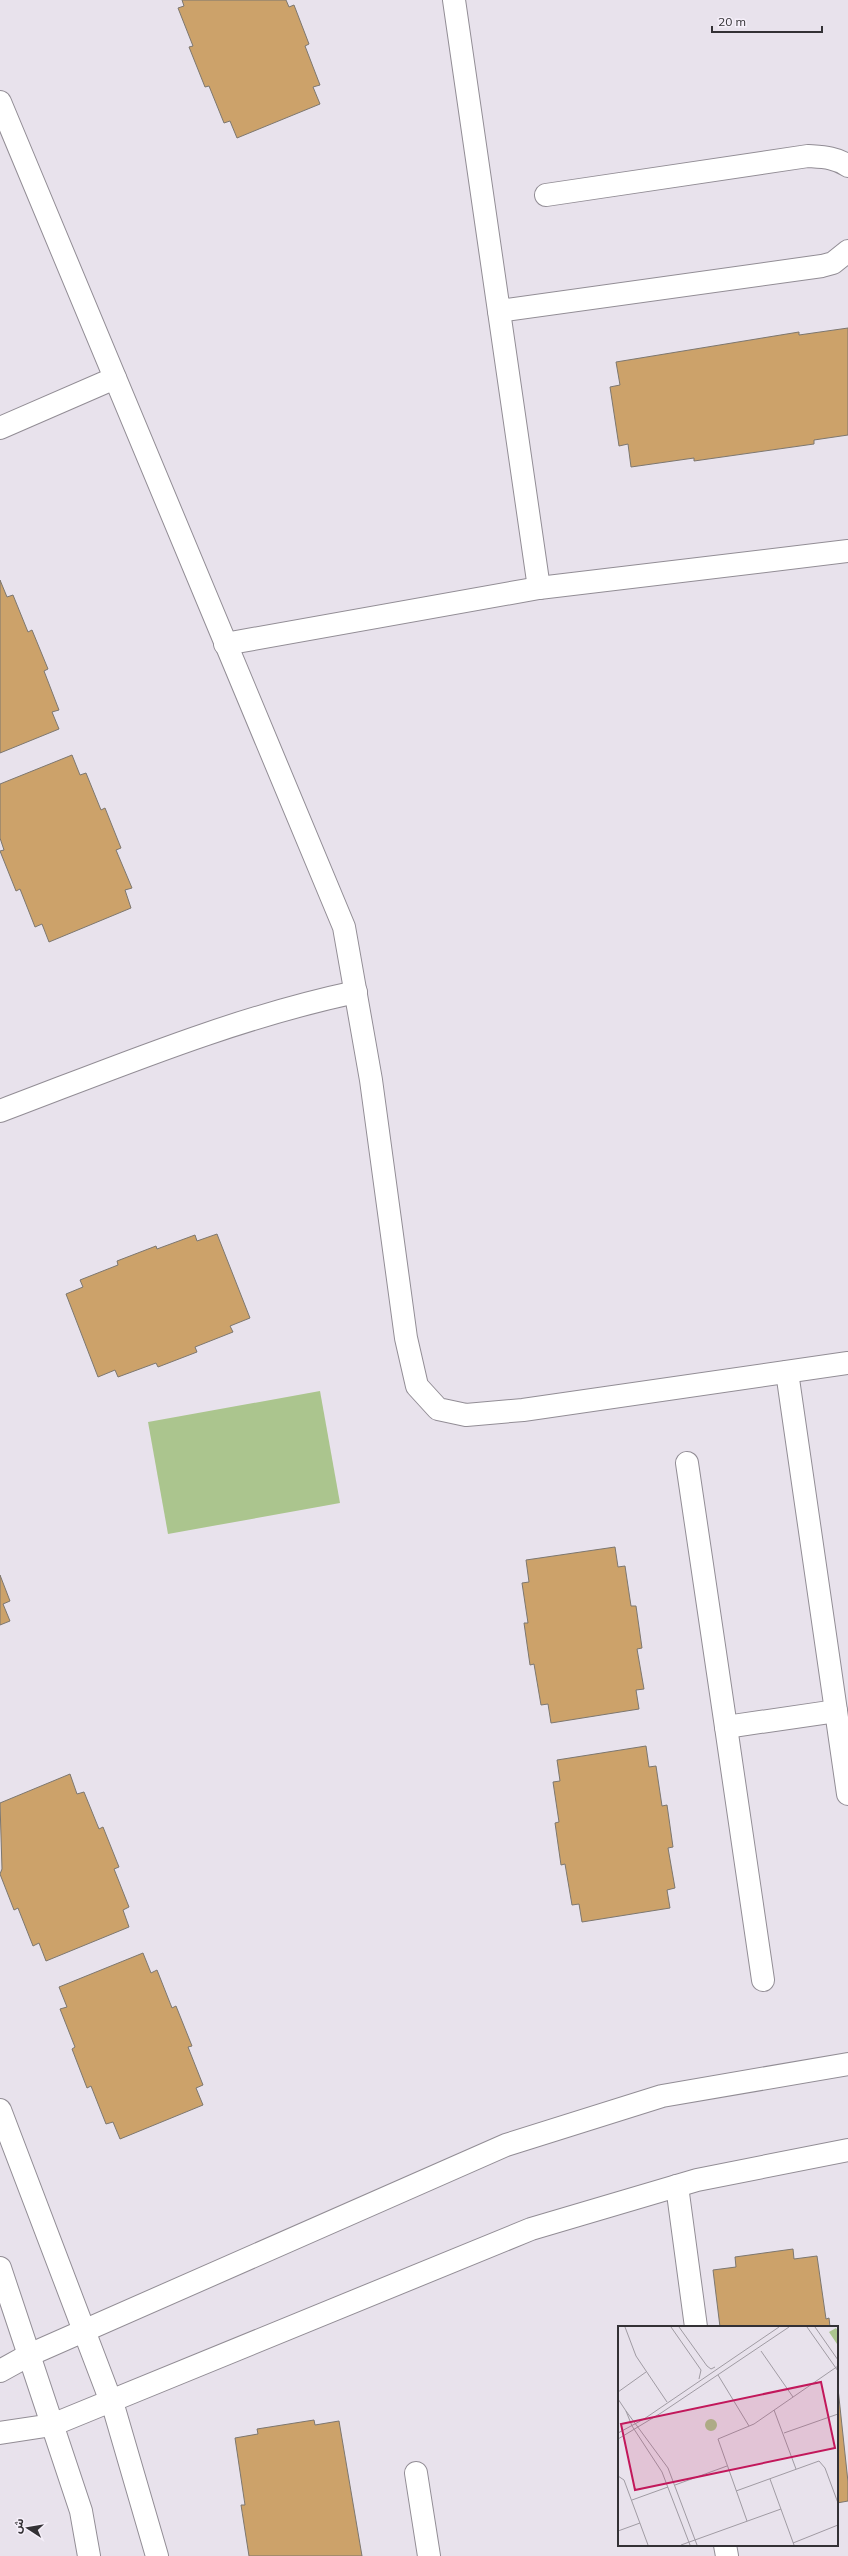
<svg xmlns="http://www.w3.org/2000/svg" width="848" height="2556" font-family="Mulish,'Noto Sans Arabic',sans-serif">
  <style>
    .green { fill: #abc58e }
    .building { fill: #cca26a; stroke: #7d776f }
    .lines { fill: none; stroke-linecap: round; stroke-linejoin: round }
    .minor-casing { stroke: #928d95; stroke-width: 24 }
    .minor { stroke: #fff; stroke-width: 22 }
    .inset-road { fill: none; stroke: #a09ba3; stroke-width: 1 }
    .view { fill: #c2185b; fill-opacity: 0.15; stroke: #c2185b; stroke-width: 2 }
    .inset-edge { fill: none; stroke: #333135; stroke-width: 2 }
  </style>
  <rect width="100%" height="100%" fill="#e8e2ec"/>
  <polygon class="green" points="320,1391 340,1503 168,1534 148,1422"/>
  <g class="building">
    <polygon points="182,0 286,0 289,7 294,5 309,44 305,46 320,85 313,87 320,104 237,138 230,121 224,123 209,86 205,87 189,47 193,46 178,8 184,6"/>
    <polygon points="848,328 848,435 814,440 814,444 694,461 694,458 631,467 628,444 619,446 610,387 620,385 616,362 799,332 799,335"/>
    <polygon points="0,580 7,597 13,595 28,632 32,630 48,669 44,671 59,710 52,712 59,729 0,753"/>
    <polygon points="72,755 80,775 86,773 101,810 105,808 121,848 116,850 132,888 125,890 131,908 49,942 42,924 35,927 20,889 16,891 0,851 4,850 0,838 0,784"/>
    <polygon points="217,1234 250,1318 230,1326 233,1332 195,1347 197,1352 158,1367 156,1363 118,1377 115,1370 98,1377 66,1294 83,1287 80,1280 118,1265 117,1261 156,1246 157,1249 195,1235 197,1241"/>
    <polygon points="615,1547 618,1567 625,1566 631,1606 636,1606 642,1648 637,1649 644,1689 636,1690 639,1709 551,1723 548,1704 541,1705 534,1664 530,1665 524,1623 528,1623 522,1583 529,1582 526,1560"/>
    <polygon points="0,1575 10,1601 3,1604 10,1621 0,1625"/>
    <polygon points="646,1746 649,1767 656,1766 662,1806 667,1805 673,1847 668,1848 675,1888 667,1890 670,1908 582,1922 579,1904 572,1905 565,1864 561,1865 555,1823 559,1822 553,1782 560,1781 557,1760"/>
    <polygon points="70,1774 77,1794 84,1792 99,1829 103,1827 119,1867 114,1869 129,1907 123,1910 129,1927 46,1961 39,1943 33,1946 18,1908 14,1910 0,1874 2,1869 0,1803"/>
    <polygon points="143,1953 151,1973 157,1970 172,2008 176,2006 192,2046 188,2047 203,2085 196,2088 203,2105 120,2139 113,2122 106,2124 91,2086 87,2088 72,2049 75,2047 60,2009 67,2007 59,1987"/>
    <polygon points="793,2249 794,2259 817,2256 826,2319 829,2318 830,2327 720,2327 713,2270 736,2267 735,2257"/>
    <polygon points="837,2379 848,2482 848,2501 837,2503"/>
    <polygon points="314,2420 315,2425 339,2421 362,2556 249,2556 241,2505 245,2505 235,2438 258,2434 257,2429"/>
  </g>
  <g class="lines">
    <defs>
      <g id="minor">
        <polyline points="454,0 539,588"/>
        <polyline points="0,102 344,927 371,1080 406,1338 417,1386 438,1409 466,1415 523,1410 848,1363"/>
        <path d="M546,195L808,156C822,157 836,157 848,166"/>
        <polyline points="499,311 822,266 833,263 848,251"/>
        <polyline points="0,428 115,378"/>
        <polyline points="225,644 539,588 848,551"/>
        <path d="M0,1111C117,1067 233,1018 356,992"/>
        <polyline points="787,1372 848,1794"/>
        <polyline points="687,1463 726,1727 836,1711"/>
        <polyline points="726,1727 763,1980"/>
        <polyline points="0,2110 115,2412 157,2556"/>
        <polyline points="677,2186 696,2327"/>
        <polyline points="0,2268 81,2511 89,2556"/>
        <polyline points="0,2371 29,2355 506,2145 662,2096 848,2064"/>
        <polyline points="0,2433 52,2425 531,2229 697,2180 848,2150"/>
        <polyline points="416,2473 429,2556"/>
        <polyline points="725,2545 727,2556"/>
      </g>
    </defs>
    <use href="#minor" class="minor-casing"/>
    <use href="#minor" class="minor"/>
  </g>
  <g transform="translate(618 2326)">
    <rect width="220" height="220" fill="#e8e2ec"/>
    <path d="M218,2L220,5L219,18L211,6ZM87 99a6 6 0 1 1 12 0a6 6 0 1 1-12 0Z" fill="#abc58e"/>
    <path class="inset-road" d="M7,1L18,30L49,76M53,1L83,44L81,53M61,1L89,40L93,43L97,41M189,1L220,45M197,1L220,34M143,25L175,71M100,49L131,100M0,66L28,46M0,73L8,85M156,84L178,143M0,107L26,93L161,1M166,107L220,88M0,113L43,87L171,1M0,150L6,154L30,219M152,153L176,219M57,159L109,140M118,165L201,135L207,142L220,177M14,174L50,161M129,195L100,113L136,98L220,40M0,205L22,197M175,217L220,199M63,219L163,183M72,219L44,146L14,100L8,85L50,142L79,219"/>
    <path class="view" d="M203,56L217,122L17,164L3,98Z"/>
    <rect width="220" height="220" class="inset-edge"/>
  </g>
  <g transform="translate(28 2528) rotate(282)" stroke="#f5eff9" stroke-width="3" paint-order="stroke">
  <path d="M0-3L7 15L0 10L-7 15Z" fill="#333135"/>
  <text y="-6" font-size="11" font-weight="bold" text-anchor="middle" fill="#333135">ش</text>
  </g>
  <path d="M712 26v6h110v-6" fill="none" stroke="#333135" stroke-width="2"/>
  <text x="718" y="26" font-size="12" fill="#333135" stroke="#f5eff9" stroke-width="3" paint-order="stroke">20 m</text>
</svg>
